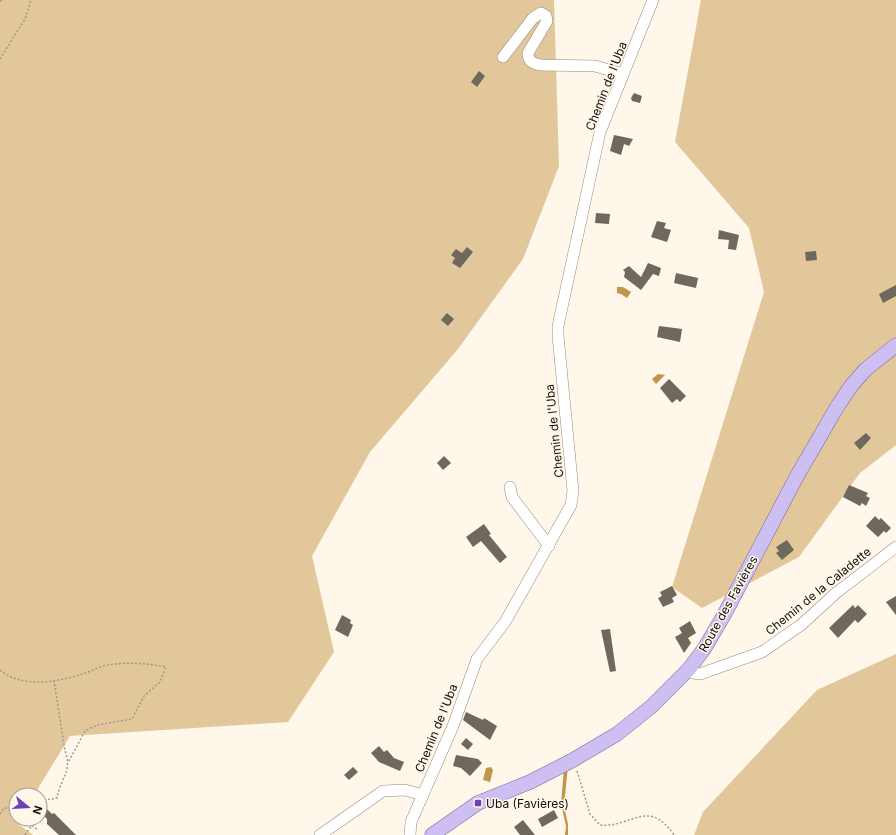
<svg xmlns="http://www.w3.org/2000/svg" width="896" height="835" font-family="Inter,sans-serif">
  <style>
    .green { fill: #e1c799 }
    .water { fill: #bf974b }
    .building { fill: #6e685d }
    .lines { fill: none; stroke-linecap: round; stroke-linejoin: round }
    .minor-casing { stroke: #928b7f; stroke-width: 12 }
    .major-casing { stroke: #77669b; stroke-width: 15 }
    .path { stroke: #9e988e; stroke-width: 1.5; stroke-dasharray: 2 2; stroke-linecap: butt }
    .minor { stroke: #fff; stroke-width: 11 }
    .major { stroke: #cebff2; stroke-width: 14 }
    .poi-dot { fill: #6d40b8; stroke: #fff7ea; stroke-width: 1.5 }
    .labels { text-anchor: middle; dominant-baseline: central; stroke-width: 3; stroke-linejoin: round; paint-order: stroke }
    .street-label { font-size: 12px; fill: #120f0b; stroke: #fff7ea }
    .poi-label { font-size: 12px; fill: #120f0b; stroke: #fff7ea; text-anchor: start }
  </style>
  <rect width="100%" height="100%" fill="#fff7ea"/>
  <g class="green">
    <polygon points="0,0 554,0 559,166 523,259 458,349 370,452 312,556 334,652 288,722 70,736 34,795 16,795 16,819 20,819 17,823 33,835 0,835"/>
    <polygon points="701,0 896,0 896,445 860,473 799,557 702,608 672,587 764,292 749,228 675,142"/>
    <polygon points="896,654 896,835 694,835 703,812 817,690"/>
  </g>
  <g class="water">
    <polygon points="617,287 623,287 631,292 627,298 621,294 617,293"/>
    <polygon points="658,374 665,375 656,384 652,379"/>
    <polygon points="568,766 564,806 568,824 568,835 565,835 566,826 561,804 564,768"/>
    <polygon points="491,767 493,770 490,782 483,780 486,768"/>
  </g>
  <g class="building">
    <polygon points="479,71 485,76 477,87 471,82"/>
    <polygon points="634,93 642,96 640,103 632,101 631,98"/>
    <polygon points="614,135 633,139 629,146 624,144 621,155 610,151"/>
    <polygon points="596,213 610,214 609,224 595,223"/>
    <polygon points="657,221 666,223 664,228 671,230 667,242 651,237"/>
    <polygon points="719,230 739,235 736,250 728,249 729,240 718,239"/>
    <polygon points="467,247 473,252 460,268 452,263 455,258 451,255 456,249 462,253"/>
    <polygon points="816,251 817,260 806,261 805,252"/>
    <polygon points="648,263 661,268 659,276 653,274 641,290 624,277 625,272 623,270 629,266 641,277"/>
    <polygon points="676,273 698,278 696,288 674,283"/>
    <polygon points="896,285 896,296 883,303 879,294"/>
    <polygon points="447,313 454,319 448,326 441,320"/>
    <polygon points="659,326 682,329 680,342 657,337"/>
    <polygon points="669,379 686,396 680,402 677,399 672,403 660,388"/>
    <polygon points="866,433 871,438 860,450 854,443"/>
    <polygon points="444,456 451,463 443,470 437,463"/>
    <polygon points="849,485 868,493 866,496 870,498 866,506 862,503 860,506 843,497"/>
    <polygon points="875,516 879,520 881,518 891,528 886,533 884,531 878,537 866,526"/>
    <polygon points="484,524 491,534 489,535 507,557 500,563 481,541 473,547 466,537"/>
    <polygon points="787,540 794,550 782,560 776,553 779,551 776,547"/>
    <polygon points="672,586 677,595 672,598 674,602 663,607 658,598 662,596 660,592"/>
    <polygon points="896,596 896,615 886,602"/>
    <polygon points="853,605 855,608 858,605 867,614 858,623 855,620 838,638 829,628"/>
    <polygon points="342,615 351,620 350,623 353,625 348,637 335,630"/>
    <polygon points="690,621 696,633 688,638 691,643 684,653 675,637 682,633 679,628"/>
    <polygon points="610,629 616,671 610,672 601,630"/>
    <polygon points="466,712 483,720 484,718 497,726 490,740 463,720"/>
    <polygon points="466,738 473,744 468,750 461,744"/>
    <polygon points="379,746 384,752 387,750 394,758 404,762 400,771 379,762 371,753"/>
    <polygon points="456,755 478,759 482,763 470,776 461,768 453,766"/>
    <polygon points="353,767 358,772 349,780 344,775"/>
    <polygon points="40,802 52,814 54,813 76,835 59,835 47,824 47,819 40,811"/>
    <polygon points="554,810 558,818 542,827 538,819"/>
    <polygon points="523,820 535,835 520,835 514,827"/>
  </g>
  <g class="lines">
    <defs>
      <g id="minor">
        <path d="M503,57L533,18L541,13L546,16L547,21L528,53C528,61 533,64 541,65L595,66L623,74"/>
        <polyline points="510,487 512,497 549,546"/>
        <polyline points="689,669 693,673 700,674 762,652 801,625 836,593 896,547"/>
        <polyline points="320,835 383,791 405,790 423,795"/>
        <polyline points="410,835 411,822 453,726 477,659 505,622 571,505 573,491 558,336 558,326 600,132 653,0"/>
      </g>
      <polyline id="major" points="432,835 478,803 530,782 573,760 617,734 652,706 689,669 704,649 724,615 797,476 837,407 851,386 865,370 896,345"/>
    </defs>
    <use href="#minor" class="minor-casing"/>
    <use href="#major" class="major-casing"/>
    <g class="path">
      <polyline points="0,1 2,0"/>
      <polyline points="0,59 25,19 31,0"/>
      <path d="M0,670C22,689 60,682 85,673C92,671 100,666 108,665C127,662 147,663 166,667L160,682L144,696L132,719L97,725L85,731L69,761"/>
      <path d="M577,771L590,814L600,825C632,828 648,797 674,835"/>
      <path d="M40,801L57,798C60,779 73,771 65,751L54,681"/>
      <polyline points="0,814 4,808 16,809"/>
      <polyline points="30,819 29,823 38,830"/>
      <polyline points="25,835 32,825"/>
    </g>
    <use href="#minor" class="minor"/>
    <use href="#major" class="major"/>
  </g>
  <rect class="poi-dot" x="474" y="799" width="8" height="8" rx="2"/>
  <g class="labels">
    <g class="street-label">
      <text transform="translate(606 86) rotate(-69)">Chemin de l'Uba</text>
      <text transform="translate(554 431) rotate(-96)">Chemin de l'Uba</text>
      <text transform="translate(818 591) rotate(-39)">Chemin de la Caladette</text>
      <text transform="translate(728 604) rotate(-61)">Route des Favières</text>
      <text transform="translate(436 728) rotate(-68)">Chemin de l'Uba</text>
    </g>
    <g class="poi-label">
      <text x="486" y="803">Uba (Favières)</text>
    </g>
  </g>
  <g transform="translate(28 807) rotate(108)"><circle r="19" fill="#fff7ea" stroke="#a09a91"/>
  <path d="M0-3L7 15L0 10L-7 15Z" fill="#6d40b8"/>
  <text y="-6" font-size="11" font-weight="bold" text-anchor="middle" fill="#120f0b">N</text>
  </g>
</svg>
